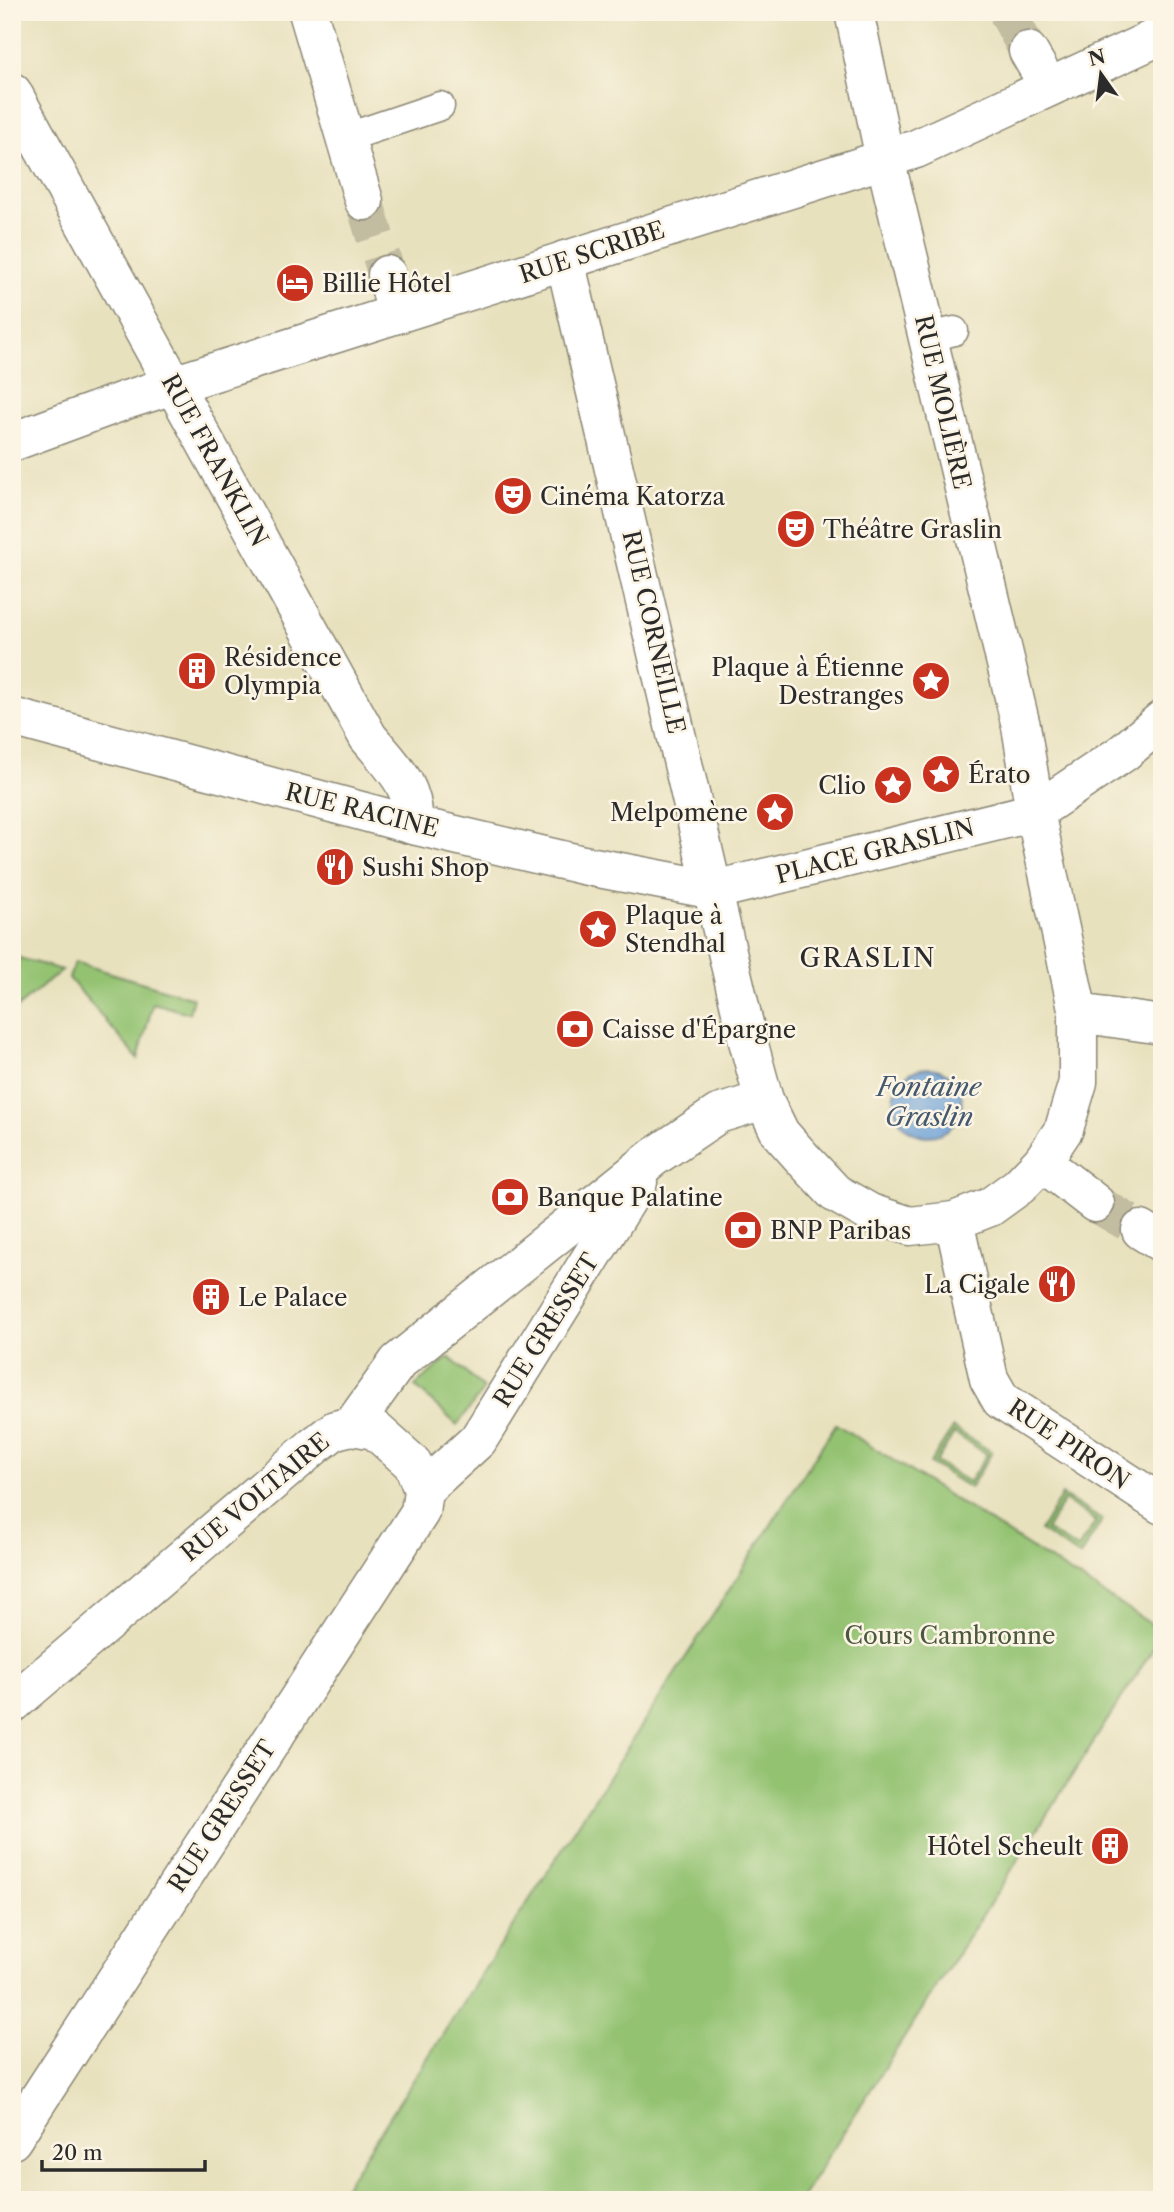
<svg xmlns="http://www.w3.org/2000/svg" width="1174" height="2212" font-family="'Libre Caslon Text',serif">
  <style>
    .green { fill: #93c271; stroke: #5f764e; stroke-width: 2; fill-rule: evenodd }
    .water { fill: #699fd6; stroke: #4a6580; stroke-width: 2 }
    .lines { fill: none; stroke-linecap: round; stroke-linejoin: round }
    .street-tunnel { stroke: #c2bda1; stroke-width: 38; stroke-dasharray: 38 19; stroke-linecap: butt }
    .lane-casing { stroke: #8a8674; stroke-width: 31 }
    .street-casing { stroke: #8a8674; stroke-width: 41 }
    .lane { stroke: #fff; stroke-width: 28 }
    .street { stroke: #fff; stroke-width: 38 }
    .labels { text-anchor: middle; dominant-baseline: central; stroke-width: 5; stroke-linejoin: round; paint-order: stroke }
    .street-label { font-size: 24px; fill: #2b2b2b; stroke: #fcf5e5 }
    .poi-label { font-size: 24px; fill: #2b2b2b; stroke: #fcf5e5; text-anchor: start }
    .park-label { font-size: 24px; fill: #4a5840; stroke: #fcf5e5 }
    .neighbourhood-label { font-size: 26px; letter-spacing: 2px; fill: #2b2b2b; stroke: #fcf5e5 }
    .water-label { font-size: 26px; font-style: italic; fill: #44596f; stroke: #fcf5e5 }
  </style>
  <rect width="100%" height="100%" fill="#fcf5e5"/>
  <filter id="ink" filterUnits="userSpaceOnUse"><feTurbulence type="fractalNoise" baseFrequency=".0143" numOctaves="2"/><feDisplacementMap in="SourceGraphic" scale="14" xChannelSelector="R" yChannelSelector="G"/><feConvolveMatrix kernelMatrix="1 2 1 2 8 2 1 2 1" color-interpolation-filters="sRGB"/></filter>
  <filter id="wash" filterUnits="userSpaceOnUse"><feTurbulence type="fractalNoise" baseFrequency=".00686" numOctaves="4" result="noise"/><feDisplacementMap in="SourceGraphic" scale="28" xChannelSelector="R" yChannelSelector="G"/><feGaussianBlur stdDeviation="1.57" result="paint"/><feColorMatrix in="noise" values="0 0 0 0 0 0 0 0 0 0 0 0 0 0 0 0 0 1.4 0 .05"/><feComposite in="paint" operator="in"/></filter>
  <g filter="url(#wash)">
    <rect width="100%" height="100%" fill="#e8e1be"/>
    <g class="green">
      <polygon points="12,956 62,970 12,1012"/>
      <polygon points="75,962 193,998 189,1013 153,1003 138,1059 69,978"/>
      <polygon points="449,1357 484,1389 457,1425 415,1386"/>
      <polygon points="836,1424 1162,1631 1162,1635 800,2200 336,2200"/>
      <path d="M953,1428L992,1452L970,1488L930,1463ZM954,1433L987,1454L969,1482L936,1462Z"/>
      <path d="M1062,1495L1102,1520L1080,1556L1040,1531ZM1064,1500L1096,1521L1078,1549L1046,1530Z"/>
    </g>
    <circle class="water" cx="928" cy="1102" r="34"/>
  </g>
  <g filter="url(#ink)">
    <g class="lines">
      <g class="street-tunnel">
        <polyline points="1007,12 1028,51"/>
        <polyline points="364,201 387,275"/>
        <polyline points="1095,1203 1141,1230"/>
      </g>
      <defs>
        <g id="lane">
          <polyline points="345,138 440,106"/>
          <polyline points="928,338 954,331"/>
        </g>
        <g id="street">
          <polyline points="308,12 364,201"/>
          <polyline points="1028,51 1049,87"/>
          <path d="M12,92L368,737C391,765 416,786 413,825"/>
          <polyline points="565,260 748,1041 764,1100 780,1133 804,1160 835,1193 870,1213 910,1226 954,1221 990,1207 1019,1186 1042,1162 1064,1129 1078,1082 1078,1013 1162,1025"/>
          <polyline points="387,275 397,314"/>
          <polyline points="12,442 126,400 916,149 1162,35"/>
          <polyline points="12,717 413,825 583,865 715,890 1035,812 1021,726 885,159 854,12"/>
          <polyline points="1078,1013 1035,812 1123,753 1162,720"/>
          <polyline points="1042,1162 1095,1203"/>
          <polyline points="954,1221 989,1379 1001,1400 1162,1505"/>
          <polyline points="1141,1230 1162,1243"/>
          <polyline points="423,1490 478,1440 638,1182"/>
          <polyline points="12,1704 314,1446 335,1430 352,1426 398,1362 654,1157 718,1114 764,1100"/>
          <polyline points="12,2140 420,1512 423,1490 413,1464 375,1430 352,1426"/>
        </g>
      </defs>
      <use href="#lane" class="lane-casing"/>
      <use href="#street" class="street-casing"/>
      <use href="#lane" class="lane"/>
      <use href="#street" class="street"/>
    </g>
  </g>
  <defs>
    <symbol id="hotel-disc" viewBox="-11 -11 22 22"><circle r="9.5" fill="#c8321e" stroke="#fcf5e5"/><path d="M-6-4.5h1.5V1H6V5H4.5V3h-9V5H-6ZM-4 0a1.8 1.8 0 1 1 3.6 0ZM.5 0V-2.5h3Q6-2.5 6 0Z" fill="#fff"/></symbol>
    <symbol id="theatre-disc" viewBox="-11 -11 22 22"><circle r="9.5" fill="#c8321e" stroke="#fcf5e5"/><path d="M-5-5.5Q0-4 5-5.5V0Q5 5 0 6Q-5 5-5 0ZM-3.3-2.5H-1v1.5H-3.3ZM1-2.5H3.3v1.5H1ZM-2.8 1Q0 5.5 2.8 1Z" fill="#fff"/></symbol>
    <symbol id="building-disc" viewBox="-11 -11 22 22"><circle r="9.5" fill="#c8321e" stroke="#fcf5e5"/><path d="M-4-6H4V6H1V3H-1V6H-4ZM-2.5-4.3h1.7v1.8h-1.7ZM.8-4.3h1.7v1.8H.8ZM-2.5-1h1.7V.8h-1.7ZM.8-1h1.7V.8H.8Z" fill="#fff"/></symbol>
    <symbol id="sight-disc" viewBox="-11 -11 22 22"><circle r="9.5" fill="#c8321e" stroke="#fcf5e5"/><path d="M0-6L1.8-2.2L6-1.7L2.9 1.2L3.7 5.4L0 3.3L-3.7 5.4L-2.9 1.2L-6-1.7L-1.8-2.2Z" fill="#fff"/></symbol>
    <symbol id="restaurant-disc" viewBox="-11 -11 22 22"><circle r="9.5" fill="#c8321e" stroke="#fcf5e5"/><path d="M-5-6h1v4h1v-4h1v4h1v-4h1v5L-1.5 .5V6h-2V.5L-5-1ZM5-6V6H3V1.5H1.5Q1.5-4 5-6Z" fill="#fff"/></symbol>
    <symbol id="bank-disc" viewBox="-11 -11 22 22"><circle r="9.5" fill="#c8321e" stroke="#fcf5e5"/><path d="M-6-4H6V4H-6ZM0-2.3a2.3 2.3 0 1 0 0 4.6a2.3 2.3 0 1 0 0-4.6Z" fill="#fff"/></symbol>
  </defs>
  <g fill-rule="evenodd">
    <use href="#hotel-disc" x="273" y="261" width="44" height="44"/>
    <use href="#theatre-disc" x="491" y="474" width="44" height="44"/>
    <use href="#theatre-disc" x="774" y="507" width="44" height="44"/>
    <use href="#building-disc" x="175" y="649" width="44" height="44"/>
    <use href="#sight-disc" x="909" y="659" width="44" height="44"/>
    <use href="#sight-disc" x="919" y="752" width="44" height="44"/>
    <use href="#sight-disc" x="871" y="763" width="44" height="44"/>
    <use href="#sight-disc" x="753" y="790" width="44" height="44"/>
    <use href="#restaurant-disc" x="313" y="845" width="44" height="44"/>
    <use href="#sight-disc" x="576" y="907" width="44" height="44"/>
    <use href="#bank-disc" x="553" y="1007" width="44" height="44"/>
    <use href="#bank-disc" x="488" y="1175" width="44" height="44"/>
    <use href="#bank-disc" x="721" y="1208" width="44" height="44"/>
    <use href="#restaurant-disc" x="1035" y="1262" width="44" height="44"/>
    <use href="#building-disc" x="189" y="1275" width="44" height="44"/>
    <use href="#building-disc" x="1088" y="1824" width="44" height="44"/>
  </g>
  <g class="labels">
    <g class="street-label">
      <text transform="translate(592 252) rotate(-18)">RUE SCRIBE</text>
      <text transform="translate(943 402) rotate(77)">RUE MOLIÈRE</text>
      <text transform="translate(215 460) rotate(61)">RUE FRANKLIN</text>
      <text transform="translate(654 632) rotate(77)">RUE CORNEILLE</text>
      <text transform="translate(362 810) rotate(14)">RUE RACINE</text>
      <text transform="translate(875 851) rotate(-14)">PLACE GRASLIN</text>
      <text transform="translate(546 1330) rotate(-58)">RUE GRESSET</text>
      <text transform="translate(1069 1444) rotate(34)">RUE PIRON</text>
      <text transform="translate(255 1497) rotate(-40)">RUE VOLTAIRE</text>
      <text transform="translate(222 1816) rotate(-57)">RUE GRESSET</text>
    </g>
    <g class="poi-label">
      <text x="322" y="283">Billie Hôtel</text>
      <text x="540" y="496">Cinéma Katorza</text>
      <text x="823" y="529">Théâtre Graslin</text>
      <text x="224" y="657">Résidence<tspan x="224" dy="28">Olympia</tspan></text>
      <text x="904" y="667" text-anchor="end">Plaque à Étienne<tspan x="904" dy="28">Destranges</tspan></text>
      <text x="968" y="774">Érato</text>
      <text x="866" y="785" text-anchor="end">Clio</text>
      <text x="748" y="812" text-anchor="end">Melpomène</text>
      <text x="362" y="867">Sushi Shop</text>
      <text x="625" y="915">Plaque à<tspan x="625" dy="28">Stendhal</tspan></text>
      <text x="602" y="1029">Caisse d'Épargne</text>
      <text x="537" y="1197">Banque Palatine</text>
      <text x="770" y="1230">BNP Paribas</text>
      <text x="1030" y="1284" text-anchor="end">La Cigale</text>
      <text x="238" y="1297">Le Palace</text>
      <text x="1083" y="1846" text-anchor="end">Hôtel Scheult</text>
    </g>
    <g class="park-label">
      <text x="950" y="1635">Cours Cambronne</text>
    </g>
    <g class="neighbourhood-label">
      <text x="868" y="958">GRASLIN</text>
    </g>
    <g class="water-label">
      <text x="929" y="1087">Fontaine<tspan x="929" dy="30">Graslin</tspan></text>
    </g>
  </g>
  <rect width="1174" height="2212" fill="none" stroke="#fcf5e5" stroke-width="42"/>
  <g transform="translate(1101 74) rotate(346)" stroke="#fcf5e5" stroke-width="5" paint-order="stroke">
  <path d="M0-5L12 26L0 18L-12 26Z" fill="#2b2b2b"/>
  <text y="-10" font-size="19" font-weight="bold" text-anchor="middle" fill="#2b2b2b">N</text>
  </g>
  <path d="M42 2160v10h163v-10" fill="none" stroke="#2b2b2b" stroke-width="3.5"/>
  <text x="52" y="2160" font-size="21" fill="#2b2b2b" stroke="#fcf5e5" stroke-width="5" paint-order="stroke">20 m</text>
</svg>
